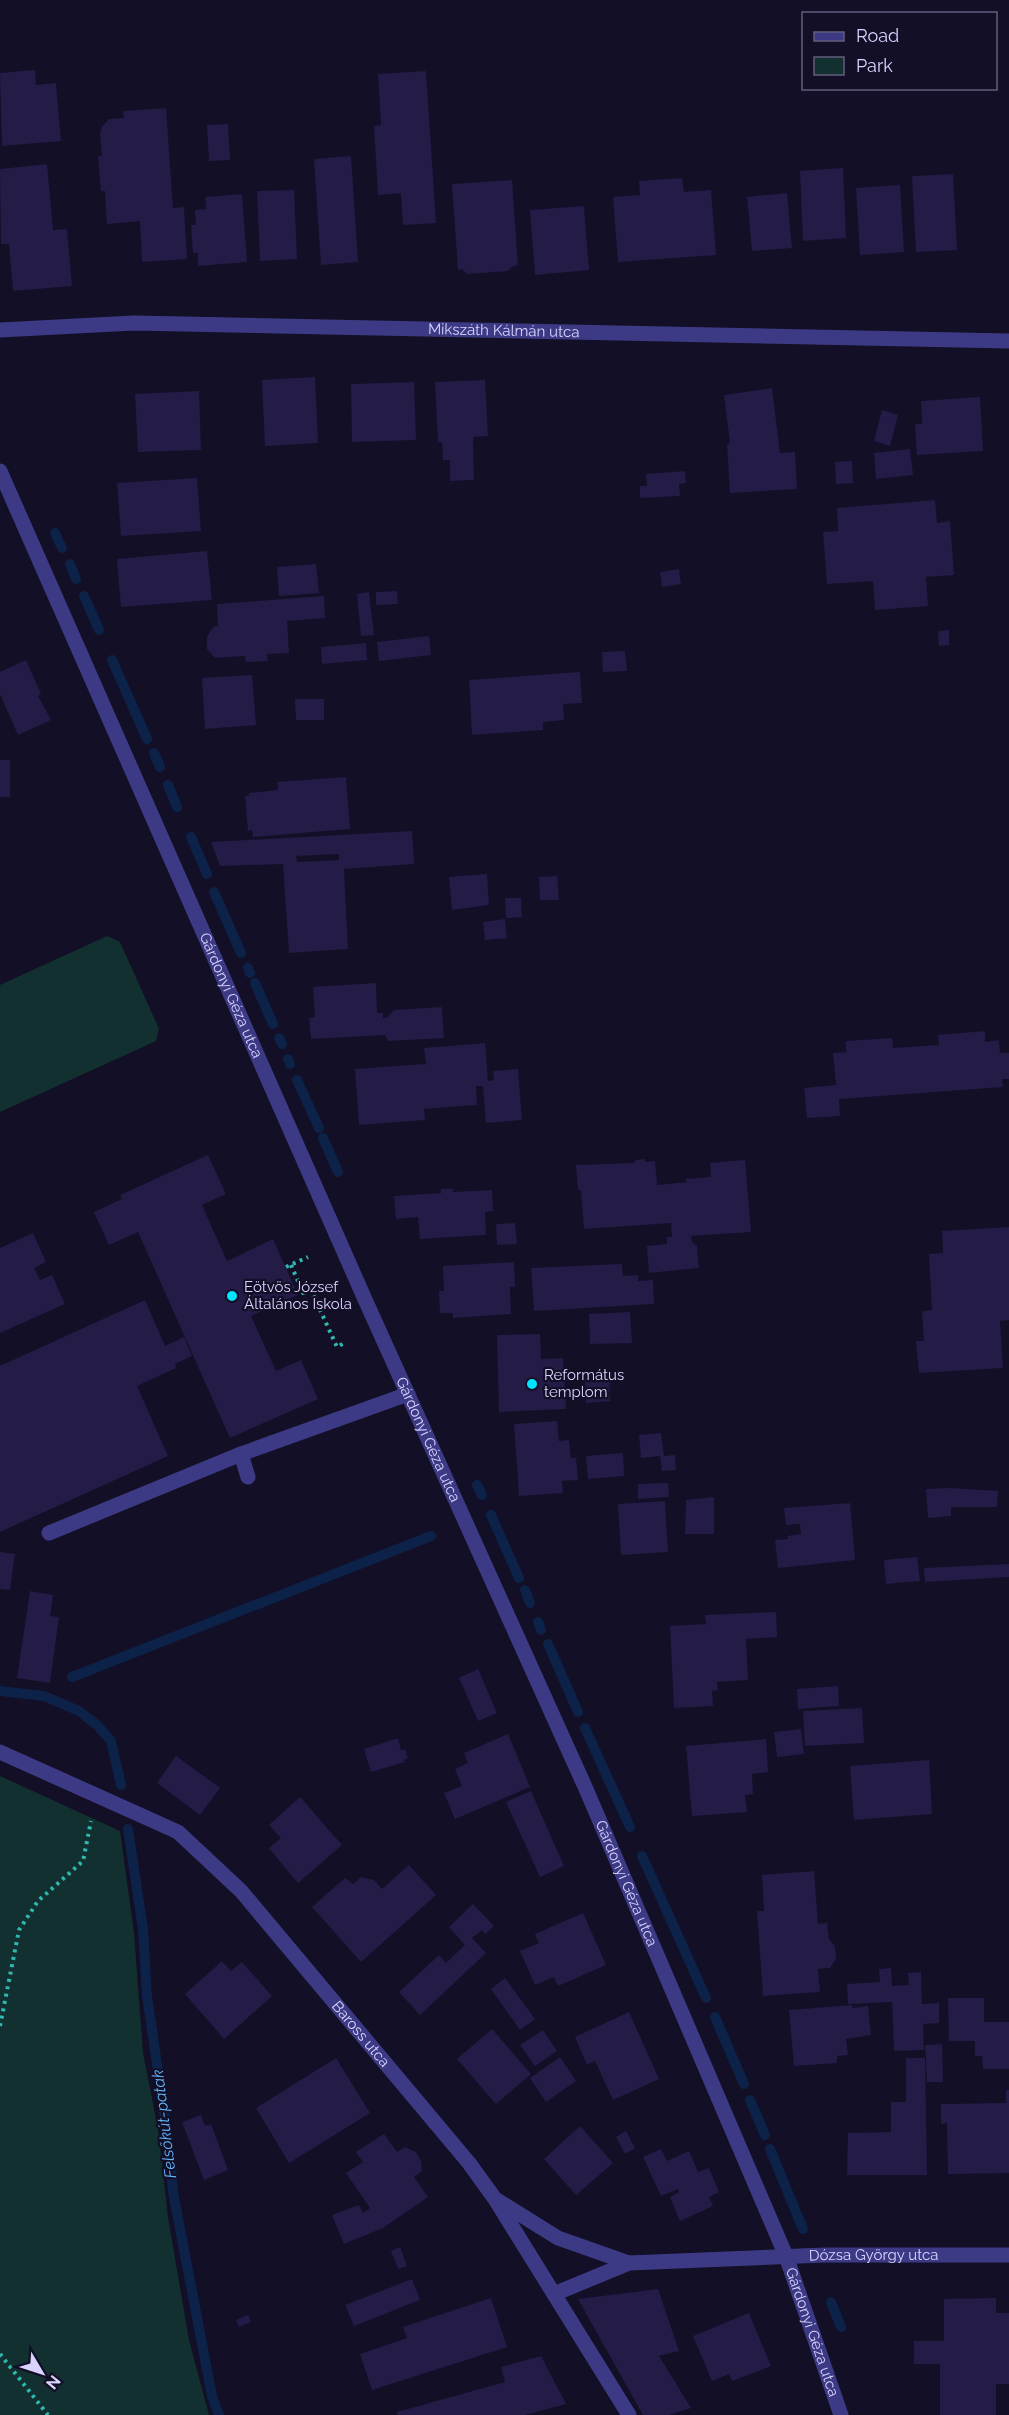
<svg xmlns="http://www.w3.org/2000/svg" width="1009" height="2415" font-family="Raleway,sans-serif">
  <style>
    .green { fill: #12302f }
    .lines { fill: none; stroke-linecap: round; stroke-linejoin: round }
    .stream { stroke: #0c2248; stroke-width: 10 }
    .building { fill: #241b47; fill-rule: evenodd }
    .path { stroke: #2fb8b0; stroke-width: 4; stroke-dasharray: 3 4.5; stroke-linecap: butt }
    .minor { stroke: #3d3a85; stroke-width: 15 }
    .poi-dot { fill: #00e5ff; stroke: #130f26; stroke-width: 2 }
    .labels { text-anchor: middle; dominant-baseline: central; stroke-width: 4.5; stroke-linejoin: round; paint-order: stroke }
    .street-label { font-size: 15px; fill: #d9d4ff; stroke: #130f26 }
    .poi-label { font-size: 15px; fill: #d9d4ff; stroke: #130f26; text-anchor: start }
    .water-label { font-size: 16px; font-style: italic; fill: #62b6ff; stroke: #130f26 }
  </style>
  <rect width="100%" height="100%" fill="#130f26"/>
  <g class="green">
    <polygon points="107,936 120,942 159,1029 156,1041 0,1112 0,985"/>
    <polygon points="0,1776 120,1831 134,1933 143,2053 158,2129 168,2217 189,2340 209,2415 0,2415"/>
  </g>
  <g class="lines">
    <g class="stream">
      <polyline points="55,533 62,548"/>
      <polyline points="70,564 76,579"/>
      <polyline points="84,596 99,630"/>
      <polyline points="112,660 147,739"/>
      <polyline points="154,753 160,767"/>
      <polyline points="168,785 177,807"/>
      <polyline points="191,837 207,874"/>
      <polyline points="214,892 241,953"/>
      <polyline points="248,968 250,973"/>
      <polyline points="255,983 273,1024"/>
      <polyline points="279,1038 282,1044"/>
      <polyline points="288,1059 290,1064"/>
      <polyline points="297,1080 319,1128"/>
      <polyline points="323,1138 338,1172"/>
      <polyline points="477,1485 482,1495"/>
      <polyline points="491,1515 519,1578"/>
      <polyline points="525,1590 530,1603"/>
      <polyline points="538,1622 541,1630"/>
      <polyline points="548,1644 578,1712"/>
      <polyline points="72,1677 431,1536"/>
      <polyline points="0,1691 44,1696 79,1711 97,1725 111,1741 121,1785"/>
      <polyline points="585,1728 630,1827"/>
      <polyline points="128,1829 143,1929 147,1996 170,2153 173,2192 212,2396 219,2415"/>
      <polyline points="642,1856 706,1998"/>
      <polyline points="715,2017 744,2084"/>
      <polyline points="750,2100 765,2135"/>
      <polyline points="770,2149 803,2229"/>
      <polyline points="831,2302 841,2327"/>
    </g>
  </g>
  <g class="building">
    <polygon points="35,70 36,85 56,83 61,141 2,146 0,73"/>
    <polygon points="426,71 436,223 403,225 401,193 378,195 374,126 381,125 378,74"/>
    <polygon points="166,108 173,208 184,207 187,259 142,262 140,221 107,224 105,191 101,191 98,156 102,156 100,134 102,127 109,119 124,118 123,111"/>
    <polygon points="228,124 230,160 209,161 207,125"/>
    <polygon points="351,156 358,262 321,265 314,159"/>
    <polygon points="47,164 53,230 67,229 72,286 13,291 9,244 1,244 0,169"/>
    <polygon points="843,168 846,238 803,241 800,171"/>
    <polygon points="953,174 957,250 916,252 912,176"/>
    <polygon points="682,178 684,192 711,190 716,255 618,262 613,197 640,195 639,181"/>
    <polygon points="512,180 518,265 513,266 508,271 467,274 462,269 458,270 452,184"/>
    <polygon points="900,185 904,252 860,255 856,188"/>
    <polygon points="294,190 297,259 260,261 257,191"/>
    <polygon points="787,193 792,248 752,251 747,197"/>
    <polygon points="242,194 247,262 198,266 198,253 193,253 191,225 196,225 195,210 206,209 205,197"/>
    <polygon points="584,206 589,270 535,275 530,210"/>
    <polygon points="315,377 318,443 265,446 262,380"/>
    <polygon points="485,380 488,436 474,437 473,441 474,480 450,481 450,460 443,460 442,442 438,442 435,382"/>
    <polygon points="414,382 416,440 352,442 351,384"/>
    <polygon points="772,388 780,453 795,452 797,489 730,493 727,444 730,443 724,395"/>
    <polygon points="199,391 201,450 138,452 135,394"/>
    <polygon points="980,397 983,451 917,455 915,424 922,424 921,401"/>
    <polygon points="882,410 898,415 890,446 874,441"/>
    <polygon points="910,449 913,475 876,479 874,453"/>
    <polygon points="852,461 853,483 836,484 835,462"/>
    <polygon points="685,471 686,483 679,484 680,496 640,498 640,486 647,486 646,474"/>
    <polygon points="197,478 201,531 121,536 117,483"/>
    <polygon points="935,500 937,523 950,521 954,575 926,577 928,606 875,610 873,581 827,584 823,532 838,531 837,508"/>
    <polygon points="207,551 212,600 121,607 117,559"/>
    <polygon points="316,564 319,593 279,596 277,567"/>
    <polygon points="679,569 681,584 662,587 660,572"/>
    <polygon points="397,591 398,604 376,605 376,592"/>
    <polygon points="369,592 374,635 361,636 357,594"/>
    <polygon points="324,596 325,618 287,621 289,653 267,654 268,661 246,662 245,656 215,658 207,649 207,637 213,627 218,626 217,604"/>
    <polygon points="949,630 949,645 939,646 938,631"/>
    <polygon points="429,636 431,655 379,661 377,642"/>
    <polygon points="366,643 367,660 322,664 321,647"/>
    <polygon points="625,651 627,671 603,672 602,652"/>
    <polygon points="26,660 41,694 38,696 51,720 18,735 0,694 0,672"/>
    <polygon points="580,672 582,703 563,704 564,720 543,722 543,730 472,735 469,680"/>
    <polygon points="252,675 256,725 205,729 202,678"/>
    <polygon points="295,699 324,699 324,720 296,720"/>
    <rect x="0" y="760" width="10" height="37"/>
    <polygon points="346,777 350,829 253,837 252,830 248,831 245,796 249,796 249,793 278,790 277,782"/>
    <path d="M412,831L414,864L344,869L348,949L289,953L283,864L220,866L211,842ZM339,854V860L297,862L296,856Z"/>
    <polygon points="487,874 489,905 452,910 449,877"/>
    <polygon points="557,876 559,900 540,900 539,877"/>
    <polygon points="505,898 521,898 522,917 506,918"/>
    <polygon points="505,919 507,938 485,940 483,922"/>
    <polygon points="376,983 377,1013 383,1013 383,1018 388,1017 394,1010 442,1007 444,1038 388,1041 385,1035 311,1039 309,1018 315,1017 313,987"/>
    <polygon points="985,1031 985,1042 999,1040 1000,1053 1009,1053 1009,1079 1002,1079 1003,1087 839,1099 840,1116 807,1118 804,1088 836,1085 833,1053 846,1052 846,1041 892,1038 893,1048 939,1045 938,1035"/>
    <polygon points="485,1043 488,1081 494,1080 493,1071 518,1069 522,1120 486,1123 483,1086 476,1086 477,1105 424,1109 425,1120 359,1125 355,1069 426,1064 424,1048"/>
    <polygon points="208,1155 226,1194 202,1205 227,1261 273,1239 298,1295 251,1316 276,1371 301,1360 318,1399 230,1438 138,1232 109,1245 94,1212 122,1199 120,1195"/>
    <polygon points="645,1159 645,1162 655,1161 657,1185 687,1182 685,1179 711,1177 710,1163 745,1160 751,1232 691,1236 692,1242 697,1246 699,1268 649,1273 647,1246 667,1244 667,1237 672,1237 671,1223 584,1229 581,1190 578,1190 576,1165 635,1163 635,1160"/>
    <polygon points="441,1189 453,1189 453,1192 492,1190 493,1211 485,1212 486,1235 420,1239 418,1217 396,1219 394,1196 441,1193"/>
    <polygon points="515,1223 517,1244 497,1245 496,1224"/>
    <polygon points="1009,1227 1009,1320 1000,1321 1003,1368 919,1373 916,1341 924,1341 922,1311 932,1310 929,1254 943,1253 942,1231"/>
    <polygon points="33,1233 46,1262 34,1268 40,1280 52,1275 65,1304 0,1333 0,1248"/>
    <polygon points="514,1262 515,1287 510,1287 511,1314 453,1318 453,1313 440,1313 439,1291 444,1291 443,1266"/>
    <polygon points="622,1264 623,1276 638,1275 638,1281 653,1280 654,1304 534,1311 531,1268"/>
    <polygon points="145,1300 165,1346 184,1337 192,1356 175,1364 176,1368 137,1386 168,1456 0,1532 0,1366"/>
    <polygon points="630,1312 632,1343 590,1344 589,1314"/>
    <polygon points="540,1334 541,1359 563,1358 566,1409 499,1412 497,1335"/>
    <polygon points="609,1377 610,1401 586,1403 585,1378"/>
    <polygon points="557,1421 559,1441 569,1440 571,1458 576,1458 578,1480 562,1481 563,1493 519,1496 514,1424"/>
    <polygon points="661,1433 664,1456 675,1455 676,1470 662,1471 660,1456 641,1458 639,1435"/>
    <polygon points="623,1453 624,1476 588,1479 586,1456"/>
    <polygon points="668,1483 669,1497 638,1499 638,1484"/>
    <polygon points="950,1488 998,1491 997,1507 951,1507 951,1516 928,1518 926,1489"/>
    <polygon points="714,1497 714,1534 685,1534 686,1500"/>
    <polygon points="665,1501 668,1552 621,1555 618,1504"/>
    <polygon points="850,1503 855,1560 778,1568 775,1540 788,1539 787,1536 801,1534 800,1524 786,1525 784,1508"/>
    <polygon points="0,1552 15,1554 10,1590 0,1589"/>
    <polygon points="917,1557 920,1581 886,1584 884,1560"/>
    <polygon points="1009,1564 1009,1577 925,1582 924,1568"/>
    <polygon points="30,1591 53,1595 50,1616 59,1617 50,1683 17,1678"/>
    <polygon points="776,1612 777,1637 746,1639 748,1680 717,1682 718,1690 712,1691 713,1706 674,1708 670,1626 706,1624 705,1615"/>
    <polygon points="478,1669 497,1713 478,1721 459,1678"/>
    <polygon points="838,1686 839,1706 798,1709 797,1689"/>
    <polygon points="862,1708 864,1743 805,1746 803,1711"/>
    <polygon points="801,1729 804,1754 777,1757 774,1732"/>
    <polygon points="508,1734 530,1787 455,1819 444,1793 462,1786 455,1769 468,1763 464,1753"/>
    <polygon points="398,1738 401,1751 405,1749 408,1758 404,1760 405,1762 371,1772 364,1749"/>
    <polygon points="766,1739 768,1772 752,1774 753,1794 745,1795 747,1812 692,1816 686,1746"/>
    <polygon points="176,1756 220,1788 200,1815 157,1783"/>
    <polygon points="929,1760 932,1814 854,1820 850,1766"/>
    <polygon points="531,1791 564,1866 540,1877 506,1802"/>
    <polygon points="300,1797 342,1845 298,1883 269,1848 281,1838 269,1825"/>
    <polygon points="409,1865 436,1895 361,1962 312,1907 345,1878 353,1884 361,1877 374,1880 382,1889"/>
    <polygon points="814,1871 818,1924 827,1923 829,1939 835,1946 836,1959 830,1968 818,1969 820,1992 763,1996 757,1911 764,1911 762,1875"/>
    <polygon points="473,1904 494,1926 485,1934 482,1930 472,1938 486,1953 420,2015 399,1992 439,1955 446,1963 465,1945 449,1927"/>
    <polygon points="583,1913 606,1965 558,1986 554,1977 535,1985 520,1951 539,1943 535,1934"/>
    <polygon points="222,1961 231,1971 242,1962 272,1996 224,2039 185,1994"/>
    <polygon points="891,1968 892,1986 909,1985 908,1973 921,1972 922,2004 939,2003 939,2023 923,2024 924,2050 894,2051 892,2002 848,2004 847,1984 880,1982 879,1969"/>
    <polygon points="505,1978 535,2019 520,2030 491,1989"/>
    <polygon points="948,1998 984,1998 984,2022 1009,2022 1009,2069 983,2069 982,2056 975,2056 975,2041 949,2041"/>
    <polygon points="852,2005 853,2008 868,2006 871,2035 846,2039 848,2055 837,2056 837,2063 794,2066 789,2010"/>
    <polygon points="629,2012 659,2079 613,2100 595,2061 587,2065 575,2037"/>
    <polygon points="492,2029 531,2074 496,2104 457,2059"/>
    <polygon points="543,2030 557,2051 535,2066 520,2045"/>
    <polygon points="942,2044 943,2082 927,2082 925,2045"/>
    <polygon points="560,2057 576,2081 546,2102 530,2078"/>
    <polygon points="336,2058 370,2113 289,2163 256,2108"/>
    <polygon points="906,2058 925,2058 927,2175 847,2175 848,2133 891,2132 891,2102 906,2102"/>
    <polygon points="1006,2090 1009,2090 1009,2173 948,2174 947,2123 941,2124 941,2104 1006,2103"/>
    <polygon points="201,2115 205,2126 211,2124 228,2170 204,2180 182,2122"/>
    <polygon points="580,2126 613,2163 576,2195 544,2159"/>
    <polygon points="626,2131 635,2148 625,2154 616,2137"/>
    <polygon points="384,2134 397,2152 405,2147 416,2152 421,2161 422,2171 414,2177 428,2197 383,2228 344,2244 332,2215 359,2205 363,2213 370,2208 346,2173 363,2162 356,2152"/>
    <polygon points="661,2149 667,2161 689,2151 698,2172 709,2168 719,2192 709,2197 713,2206 680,2221 670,2197 679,2192 678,2189 661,2196 643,2157"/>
    <polygon points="400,2247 407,2266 398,2269 391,2251"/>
    <polygon points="412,2279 420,2300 354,2326 345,2305"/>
    <polygon points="658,2289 679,2351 659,2356 691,2408 669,2415 643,2415 578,2299"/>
    <polygon points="491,2298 507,2347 372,2390 360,2354 407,2338 403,2327"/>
    <polygon points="996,2298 996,2313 1009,2313 1009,2384 996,2384 996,2415 940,2415 940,2364 914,2364 914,2341 944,2341 944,2299"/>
    <polygon points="749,2313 771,2366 732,2381 729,2374 712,2381 693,2336"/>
    <polygon points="248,2315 251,2322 239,2327 236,2320"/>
    <polygon points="541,2356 566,2404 525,2415 398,2415 397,2412 505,2382 501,2367"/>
  </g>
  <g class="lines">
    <g class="path">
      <polyline points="291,1265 303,1293 311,1290 337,1347 346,1342"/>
      <polyline points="286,1267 308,1257"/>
      <polyline points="0,2026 19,1930 38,1901 83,1861 91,1821"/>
      <polyline points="0,2354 48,2415"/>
    </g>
    <g class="minor">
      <path id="s1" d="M0,330L134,323L1009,341"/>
      <path id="s2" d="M0,471L363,1295L586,1789L786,2256L841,2415"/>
      <polyline points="241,1454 248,1477"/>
      <polyline points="49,1533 241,1454 408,1394"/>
      <path id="s3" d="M0,1752L178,1832L241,1891L469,2163L495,2199L629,2415"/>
      <polyline points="497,2200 558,2238 629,2263"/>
      <path id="s4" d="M554,2294L629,2263L825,2255H1009"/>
    </g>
  </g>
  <g class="poi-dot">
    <circle cx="232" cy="1296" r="6"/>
    <circle cx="532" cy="1384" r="6"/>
  </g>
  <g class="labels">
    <g class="street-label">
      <text stroke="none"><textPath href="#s1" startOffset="504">Mikszáth Kálmán utca</textPath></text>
      <text stroke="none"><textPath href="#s2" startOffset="573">Gárdonyi Géza utca</textPath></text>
      <text stroke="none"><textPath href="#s2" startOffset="1059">Gárdonyi Géza utca</textPath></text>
      <text stroke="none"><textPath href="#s2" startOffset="1545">Gárdonyi Géza utca</textPath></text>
      <text stroke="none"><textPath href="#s3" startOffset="468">Baross utca</textPath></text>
      <text stroke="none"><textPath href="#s4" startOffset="326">Dózsa György utca</textPath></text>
      <text stroke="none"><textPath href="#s2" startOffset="2031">Gárdonyi Géza utca</textPath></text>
    </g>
    <g class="poi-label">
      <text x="244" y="1287">Eötvös József<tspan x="244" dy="17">Általános Iskola</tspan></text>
      <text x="544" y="1375">Református<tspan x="544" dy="17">templom</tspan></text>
    </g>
    <g class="water-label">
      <text transform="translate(164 2124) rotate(-97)">Felsőkút-patak</text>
    </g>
  </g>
  <rect x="802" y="12" width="195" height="78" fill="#130f26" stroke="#625e7d" stroke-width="1.5"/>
  <rect x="814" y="32" width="30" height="9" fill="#3d3a85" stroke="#625e7d" stroke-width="1.5"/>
  <text x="856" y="42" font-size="18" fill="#d9d4ff">Road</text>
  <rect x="814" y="57" width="30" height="18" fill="#12302f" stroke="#625e7d" stroke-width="1.5"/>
  <text x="856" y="72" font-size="18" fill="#d9d4ff">Park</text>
  <g transform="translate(42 2373) rotate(129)" stroke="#130f26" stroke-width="4.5" paint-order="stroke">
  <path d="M0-4.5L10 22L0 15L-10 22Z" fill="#d9d4ff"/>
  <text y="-9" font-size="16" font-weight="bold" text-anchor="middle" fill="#d9d4ff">N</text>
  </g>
</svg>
